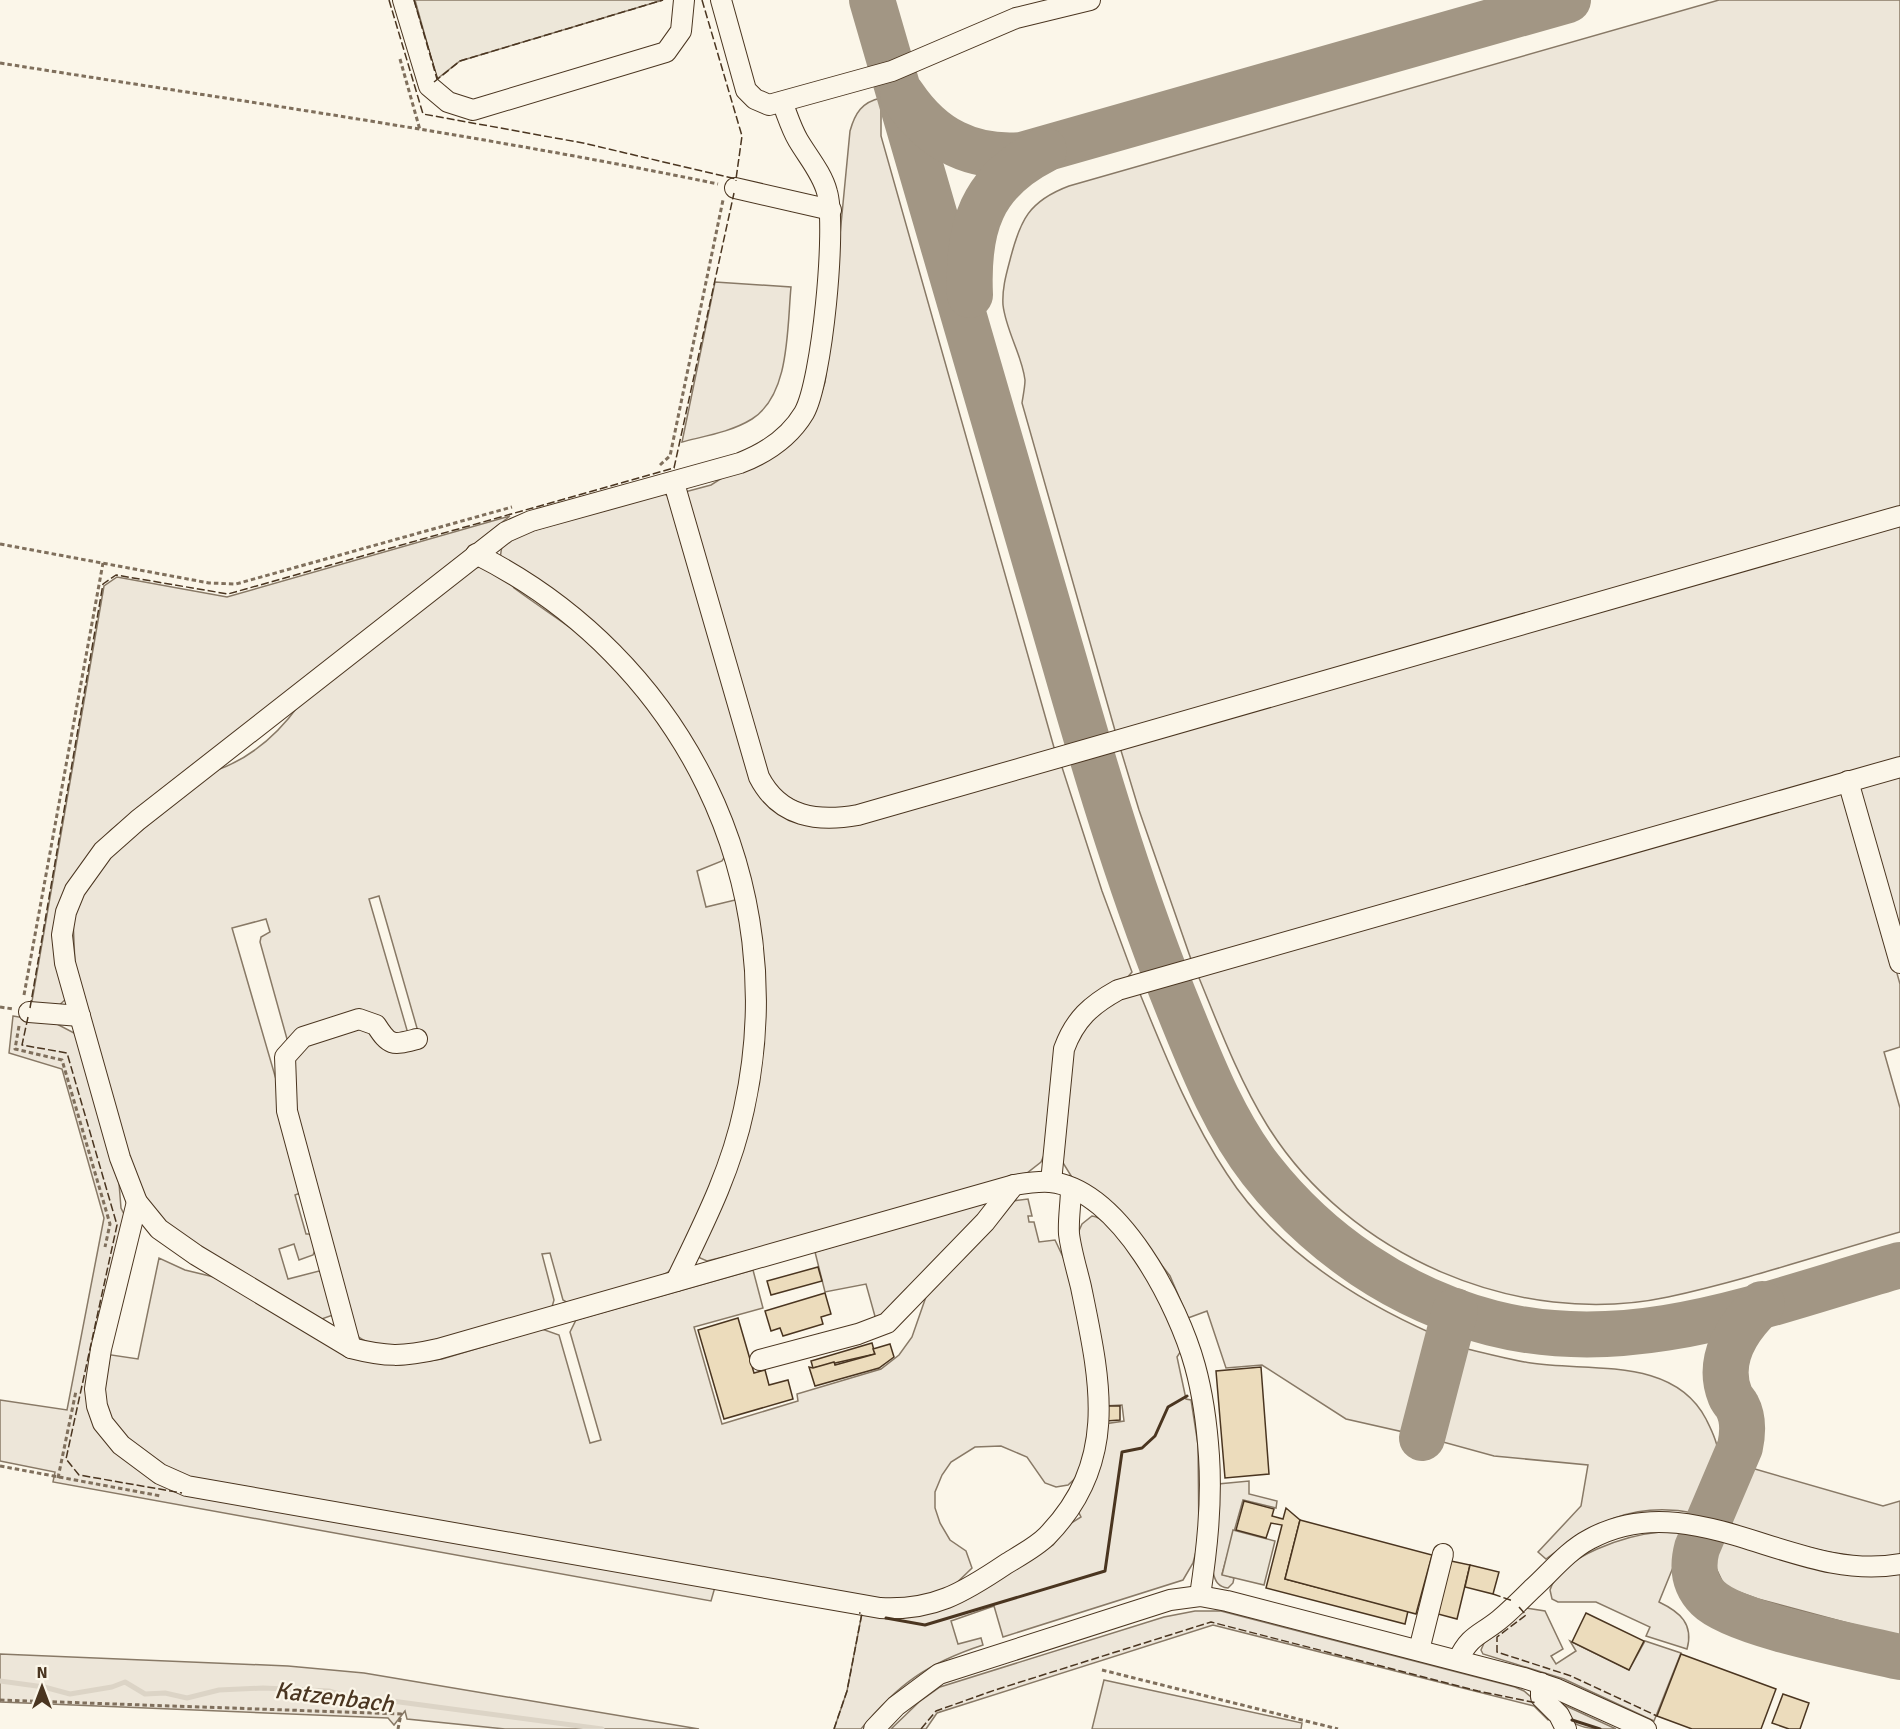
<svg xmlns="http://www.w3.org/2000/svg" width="1900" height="1729" font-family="Signika,sans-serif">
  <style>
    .green { fill: #ede6d9; stroke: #887966; stroke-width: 1.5 }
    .parking { fill: #ede7d9; stroke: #887966; stroke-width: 1.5 }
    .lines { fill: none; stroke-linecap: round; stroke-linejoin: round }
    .stream { stroke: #dcd4c6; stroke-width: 5 }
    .taxiway { stroke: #a29684; stroke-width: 46 }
    .building { fill: #ecdcbc; stroke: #4a3520; stroke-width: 1.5 }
    .minor-casing { stroke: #4a3520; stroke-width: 22 }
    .path { stroke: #7f6f5c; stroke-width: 3; stroke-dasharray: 4.5 3; stroke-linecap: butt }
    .minor { stroke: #fbf6e9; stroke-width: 20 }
    .fence { stroke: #4a3520; stroke-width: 1.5; stroke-dasharray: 8 3; stroke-linecap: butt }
    .wall { stroke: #4a3520; stroke-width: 3 }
    .labels { text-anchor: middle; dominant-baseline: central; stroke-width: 4.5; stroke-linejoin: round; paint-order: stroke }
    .water-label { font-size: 24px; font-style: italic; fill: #4a3520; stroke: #fbf6e9 }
  </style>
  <rect width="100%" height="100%" fill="#fbf6e9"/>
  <g class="green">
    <path d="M1719,0H1900V511L1116,734L1022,403C1023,396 1025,387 1025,380C1022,355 1006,331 1003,305C1002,289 1006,275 1010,260C1020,220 1029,201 1069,186Z"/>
    <path d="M881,98V136L1055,751L829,813C802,805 782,799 765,775L681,493L711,485L727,475L818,403L825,382L829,349L850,131C855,113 862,102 881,98Z"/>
    <path d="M715,282L791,287C787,329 790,395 752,419C731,432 705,436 682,442Z"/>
    <polygon points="663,493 669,497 754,779 807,819 1060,761 1102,891 1132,972 1126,979 1074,1013 1045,1153 1041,1162 1027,1173 748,1251 707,1261 700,1258 698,1253 764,1030 717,789 673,712 500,559 502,545 528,532"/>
    <polygon points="510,516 111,830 84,861 67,888 66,999 56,1008 31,1007 104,586 117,577 227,597"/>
    <polygon points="1900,521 1900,765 1193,965 1139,810 1119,744"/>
    <path d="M481,567C492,569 511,577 514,588C541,608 570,626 596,647C612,659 627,678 640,694C679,743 706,794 727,853L722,861L697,871L706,907L735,900L740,902C760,1013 747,1111 701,1213C694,1229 681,1261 668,1272C659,1279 584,1298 568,1303L563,1300L550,1253L542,1254L554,1300L552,1307C507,1319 433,1348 389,1347C376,1346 365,1342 354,1334L291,1113L295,1112L293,1057L303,1042L362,1023L371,1024C388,1049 392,1052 421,1042L379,896L369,899L409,1037C375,1041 392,1022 366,1015L306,1031L292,1041L287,1039L260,942L261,937L270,932L266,919L232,928L280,1093L279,1108L303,1192L295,1195L306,1234H313L315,1250L313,1255L299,1260L294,1244L279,1249L288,1279L319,1271L323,1274L334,1307L333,1315L319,1320L173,1231L154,1213L138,1185L130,1164L75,965L73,919L81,898L96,873L113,853L217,770C251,758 278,734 299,705L473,568Z"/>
    <polygon points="1900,771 1900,946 1855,791 1860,782"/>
    <path d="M1846,792L1900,984V1047L1884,1052L1900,1108V1232C1823,1254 1746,1280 1668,1297C1518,1329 1348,1256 1267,1125C1238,1078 1218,1024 1197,973Z"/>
    <path d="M1138,989C1164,1052 1189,1117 1227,1174C1275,1248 1354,1299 1433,1334L1408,1433L1346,1419L1262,1365L1226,1368L1207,1311L1188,1318L1170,1276L1129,1222L1073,1179L1060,1158L1069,1050L1086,1019Z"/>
    <polygon points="13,1016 55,1023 76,1034 119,1183 121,1208 126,1218 90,1392 158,1479 715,1587 711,1601 53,1482 55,1472 0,1461 0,1400 67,1410 104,1218 62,1069 9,1053"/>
    <polygon points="1028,1199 1032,1216 1028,1216 1029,1222 1034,1222 1039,1242 1055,1240 1073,1278 1093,1404 1081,1473 1068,1485 1056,1487 1045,1483 1027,1457 1001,1446 975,1447 951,1462 942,1475 935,1492 935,1508 940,1523 950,1540 966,1551 972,1568 943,1596 905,1604 181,1478 122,1439 101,1404 105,1354 138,1359 159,1258 185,1270 214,1277 364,1360 400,1365 442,1359 542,1329 559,1335 590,1443 601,1440 570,1332 576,1320 753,1270 763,1308 694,1327 722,1424 798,1401 797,1394 881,1369 899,1355 912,1337 928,1291 1013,1201"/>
    <polygon points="987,1200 989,1208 886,1316 876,1320 866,1284 825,1292 815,1252"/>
    <path d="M1092,1216C1112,1217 1153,1285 1162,1303C1170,1318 1175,1335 1181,1351L1177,1357L1186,1399L1191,1400L1198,1445L1199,1540L1193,1563L1183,1580L1003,1637L994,1606L951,1621L958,1644L981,1638L983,1645C928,1663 898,1684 861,1729H834L847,1691L862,1613L891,1614L1017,1566L1053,1545L1068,1525L1081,1517L1078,1511L1104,1424L1124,1421L1122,1405L1103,1406L1078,1233L1082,1224Z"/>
    <path d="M1455,1346C1481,1352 1506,1359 1531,1363C1589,1372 1673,1356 1706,1419C1711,1429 1718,1442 1718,1453C1718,1466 1700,1499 1694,1513C1633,1501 1593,1523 1546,1559L1538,1552L1581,1506L1588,1465L1494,1456L1432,1439Z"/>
    <path d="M1748,1467L1883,1506L1900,1501V1558C1840,1562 1782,1539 1725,1523Z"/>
    <path d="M1249,1481V1494L1277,1501L1276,1508L1243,1500L1222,1574L1234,1578L1233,1583L1228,1588C1218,1587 1215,1581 1213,1572L1218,1484Z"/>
    <path d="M1660,1532L1687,1533L1659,1602C1680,1612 1694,1624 1687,1649L1646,1636L1650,1627L1596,1602H1558L1552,1599L1550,1590C1561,1555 1628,1535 1660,1532Z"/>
    <polygon points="1718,1539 1849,1575 1900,1574 1900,1637 1758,1599 1725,1587 1715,1566"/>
    <polygon points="1526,1608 1545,1611 1563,1649 1551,1656 1556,1664 1576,1651 1570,1641 1629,1670 1645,1641 1681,1653 1654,1721 1564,1679 1483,1654 1481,1650 1484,1643 1501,1631"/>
    <polygon points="1195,1611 1221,1611 1515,1687 1524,1691 1552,1715 1548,1720 1534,1706 1213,1625 937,1713 926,1729 891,1729 919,1702 940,1687 1164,1617"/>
    <polygon points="0,1654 288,1666 364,1673 699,1729 505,1729 407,1719 405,1711 394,1725 388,1718 0,1702"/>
    <polygon points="1104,1680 1302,1723 1301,1729 1092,1729"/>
    <path d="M1551,1699L1616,1729C1577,1729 1575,1728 1551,1699Z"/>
  </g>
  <g class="parking">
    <polygon points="415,0 663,0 460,61 437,79"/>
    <polygon points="1233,1530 1275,1541 1264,1585 1222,1575"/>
  </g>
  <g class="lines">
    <polyline class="stream" points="0,1681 44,1687 70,1694 112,1687 125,1682 145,1694 165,1693 187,1698 219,1690 263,1688 329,1691 362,1701 392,1701 602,1729"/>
    <g class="taxiway">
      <path d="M872,0C935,221 1000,442 1065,664C1099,783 1134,899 1181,1014C1203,1068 1225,1124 1261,1170C1319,1244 1400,1299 1492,1323C1633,1359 1766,1303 1900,1265"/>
      <path d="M903,96C932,139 971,159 1022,155L1568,0"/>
      <path d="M970,295C967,227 981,182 1044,150"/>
      <path d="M1762,1304C1738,1327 1716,1360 1730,1395C1731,1399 1735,1402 1737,1406C1744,1419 1743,1433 1740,1447L1697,1548C1692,1567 1694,1584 1708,1598C1735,1625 1858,1647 1900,1657"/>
      <polyline points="1422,1438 1455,1311"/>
    </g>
  </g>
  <g class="building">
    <polygon points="818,1267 822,1281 771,1295 767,1281"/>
    <polygon points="825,1293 831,1314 821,1317 823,1324 783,1336 780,1328 771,1331 765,1311"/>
    <polygon points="738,1318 754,1373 765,1370 769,1385 788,1380 793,1399 724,1419 698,1330"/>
    <polygon points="872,1343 875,1354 813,1368 811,1361"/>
    <polygon points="890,1344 894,1357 879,1368 815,1386 809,1367 813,1368 834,1362 835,1365 875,1354 873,1349"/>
    <polygon points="1261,1367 1269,1474 1225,1478 1216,1371"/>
    <polygon points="1106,1406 1120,1406 1120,1420 1106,1421"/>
    <polygon points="1244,1501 1274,1509 1272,1516 1283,1519 1286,1508 1300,1520 1285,1579 1408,1611 1405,1624 1266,1588 1282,1525 1271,1523 1266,1538 1236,1530"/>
    <polygon points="1300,1520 1432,1555 1416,1614 1285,1579"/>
    <polygon points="1451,1561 1470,1565 1457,1619 1438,1614"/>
    <polygon points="1470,1565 1499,1572 1493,1594 1465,1587"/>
    <polygon points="1586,1613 1644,1641 1629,1670 1572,1642"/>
    <polygon points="1681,1654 1776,1689 1761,1729 1692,1729 1657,1716"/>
    <polygon points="1783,1694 1809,1703 1800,1729 1789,1729 1772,1723"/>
  </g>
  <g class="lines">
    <defs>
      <g id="minor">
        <polyline points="403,0 429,86 448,102 473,110 666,52 681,31 684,0"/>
        <polyline points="721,0 746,90 755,99 769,105 892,71 1016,18 1090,0"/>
        <path d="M782,102C787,114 791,128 798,140C808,157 822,173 827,192C837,226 822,382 804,413C789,438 766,453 740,463L531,521L506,532L138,820L103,851L75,890L66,912L62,935L65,963L120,1158L137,1202L159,1229L196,1255L351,1348C386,1357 403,1357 438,1349L1014,1185C1026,1183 1038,1181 1050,1182C1120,1189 1179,1307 1195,1366C1203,1395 1207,1426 1209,1456C1212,1504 1207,1549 1200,1596"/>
        <polyline points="735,188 831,210"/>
        <path d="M674,483L759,777C780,818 818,822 858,815L1900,516"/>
        <path d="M476,554C683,658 794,882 744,1109C731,1171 703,1225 676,1281"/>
        <polyline points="1848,781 1900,963"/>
        <polyline points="29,1012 80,1016"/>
        <path d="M1051,1182L1064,1049C1075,1019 1091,1005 1118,990L1900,767"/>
        <path d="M137,1202L101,1349L95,1389L97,1406L103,1423L121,1445L160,1474L187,1486L880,1608C933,1611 963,1593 1006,1564C1019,1556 1036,1547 1047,1536C1120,1461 1100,1380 1081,1287C1077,1270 1071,1251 1069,1234C1068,1219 1071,1203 1071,1188"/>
        <path d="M351,1348L287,1111L285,1057L303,1037L359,1019L376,1025C390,1047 393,1045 417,1039"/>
        <polyline points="760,1360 858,1334 887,1323 985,1222 1014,1185"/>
        <polyline points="1419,1650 1443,1554"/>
        <path d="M1458,1660C1470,1635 1479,1636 1499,1620C1511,1610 1521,1600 1532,1589C1551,1572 1567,1551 1590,1539C1693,1483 1796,1584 1900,1564"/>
        <polyline points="1541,1683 1541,1697 1559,1715 1566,1729"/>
        <polyline points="874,1729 896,1706 939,1674 1170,1600 1200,1596 1227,1601 1524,1678 1557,1689 1646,1729"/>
      </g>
    </defs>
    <use href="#minor" class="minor-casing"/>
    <g class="path">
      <polyline points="400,59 420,130"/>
      <path d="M0,63C240,101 481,135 718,184"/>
      <polyline points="660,465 670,456 723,200"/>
      <polyline points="0,544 209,583 236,584 512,507"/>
      <polyline points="24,995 103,563"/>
      <polyline points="0,1007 13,1009"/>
      <polyline points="19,1026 15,1049 62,1060 110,1224 105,1247"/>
      <polyline points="0,1466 161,1496"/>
      <polyline points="58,1478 76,1391"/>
      <polyline points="1102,1670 1338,1729"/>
      <polyline points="0,1700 401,1714 398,1729"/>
    </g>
    <use href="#minor" class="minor"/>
    <g class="fence">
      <polyline points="389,0 423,114 583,143 736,179 736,181"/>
      <polyline points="414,0 437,79"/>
      <polyline points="702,0 742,136 736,179"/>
      <polyline points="434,82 460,61 663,0"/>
      <polyline points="30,1008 103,584 116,575 228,594 674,468 734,193"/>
      <polyline points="28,1017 22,1045 67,1053 117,1225 66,1459 79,1475 182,1493"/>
      <polyline points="1493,1594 1513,1601"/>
      <polyline points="1519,1607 1526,1615 1497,1637 1497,1652 1571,1676 1657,1716"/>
      <polyline points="834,1729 847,1691 862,1613 859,1613"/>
      <polyline points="921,1729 936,1711 995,1690 1211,1622 1478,1691 1537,1703"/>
    </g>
    <g class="wall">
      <polyline points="886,1618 925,1625 1105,1571 1122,1452 1142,1448 1155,1436 1168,1407 1187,1396"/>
      <polyline points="1572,1720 1600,1729"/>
    </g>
  </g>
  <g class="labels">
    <g class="water-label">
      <text transform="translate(334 1697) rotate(7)">Katzenbach</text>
    </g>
  </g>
  <g transform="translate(42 1687)" stroke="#fbf6e9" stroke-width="4.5" paint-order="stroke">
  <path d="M0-4.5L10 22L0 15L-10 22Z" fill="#4a3520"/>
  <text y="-9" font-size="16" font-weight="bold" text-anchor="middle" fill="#4a3520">N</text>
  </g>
</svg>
